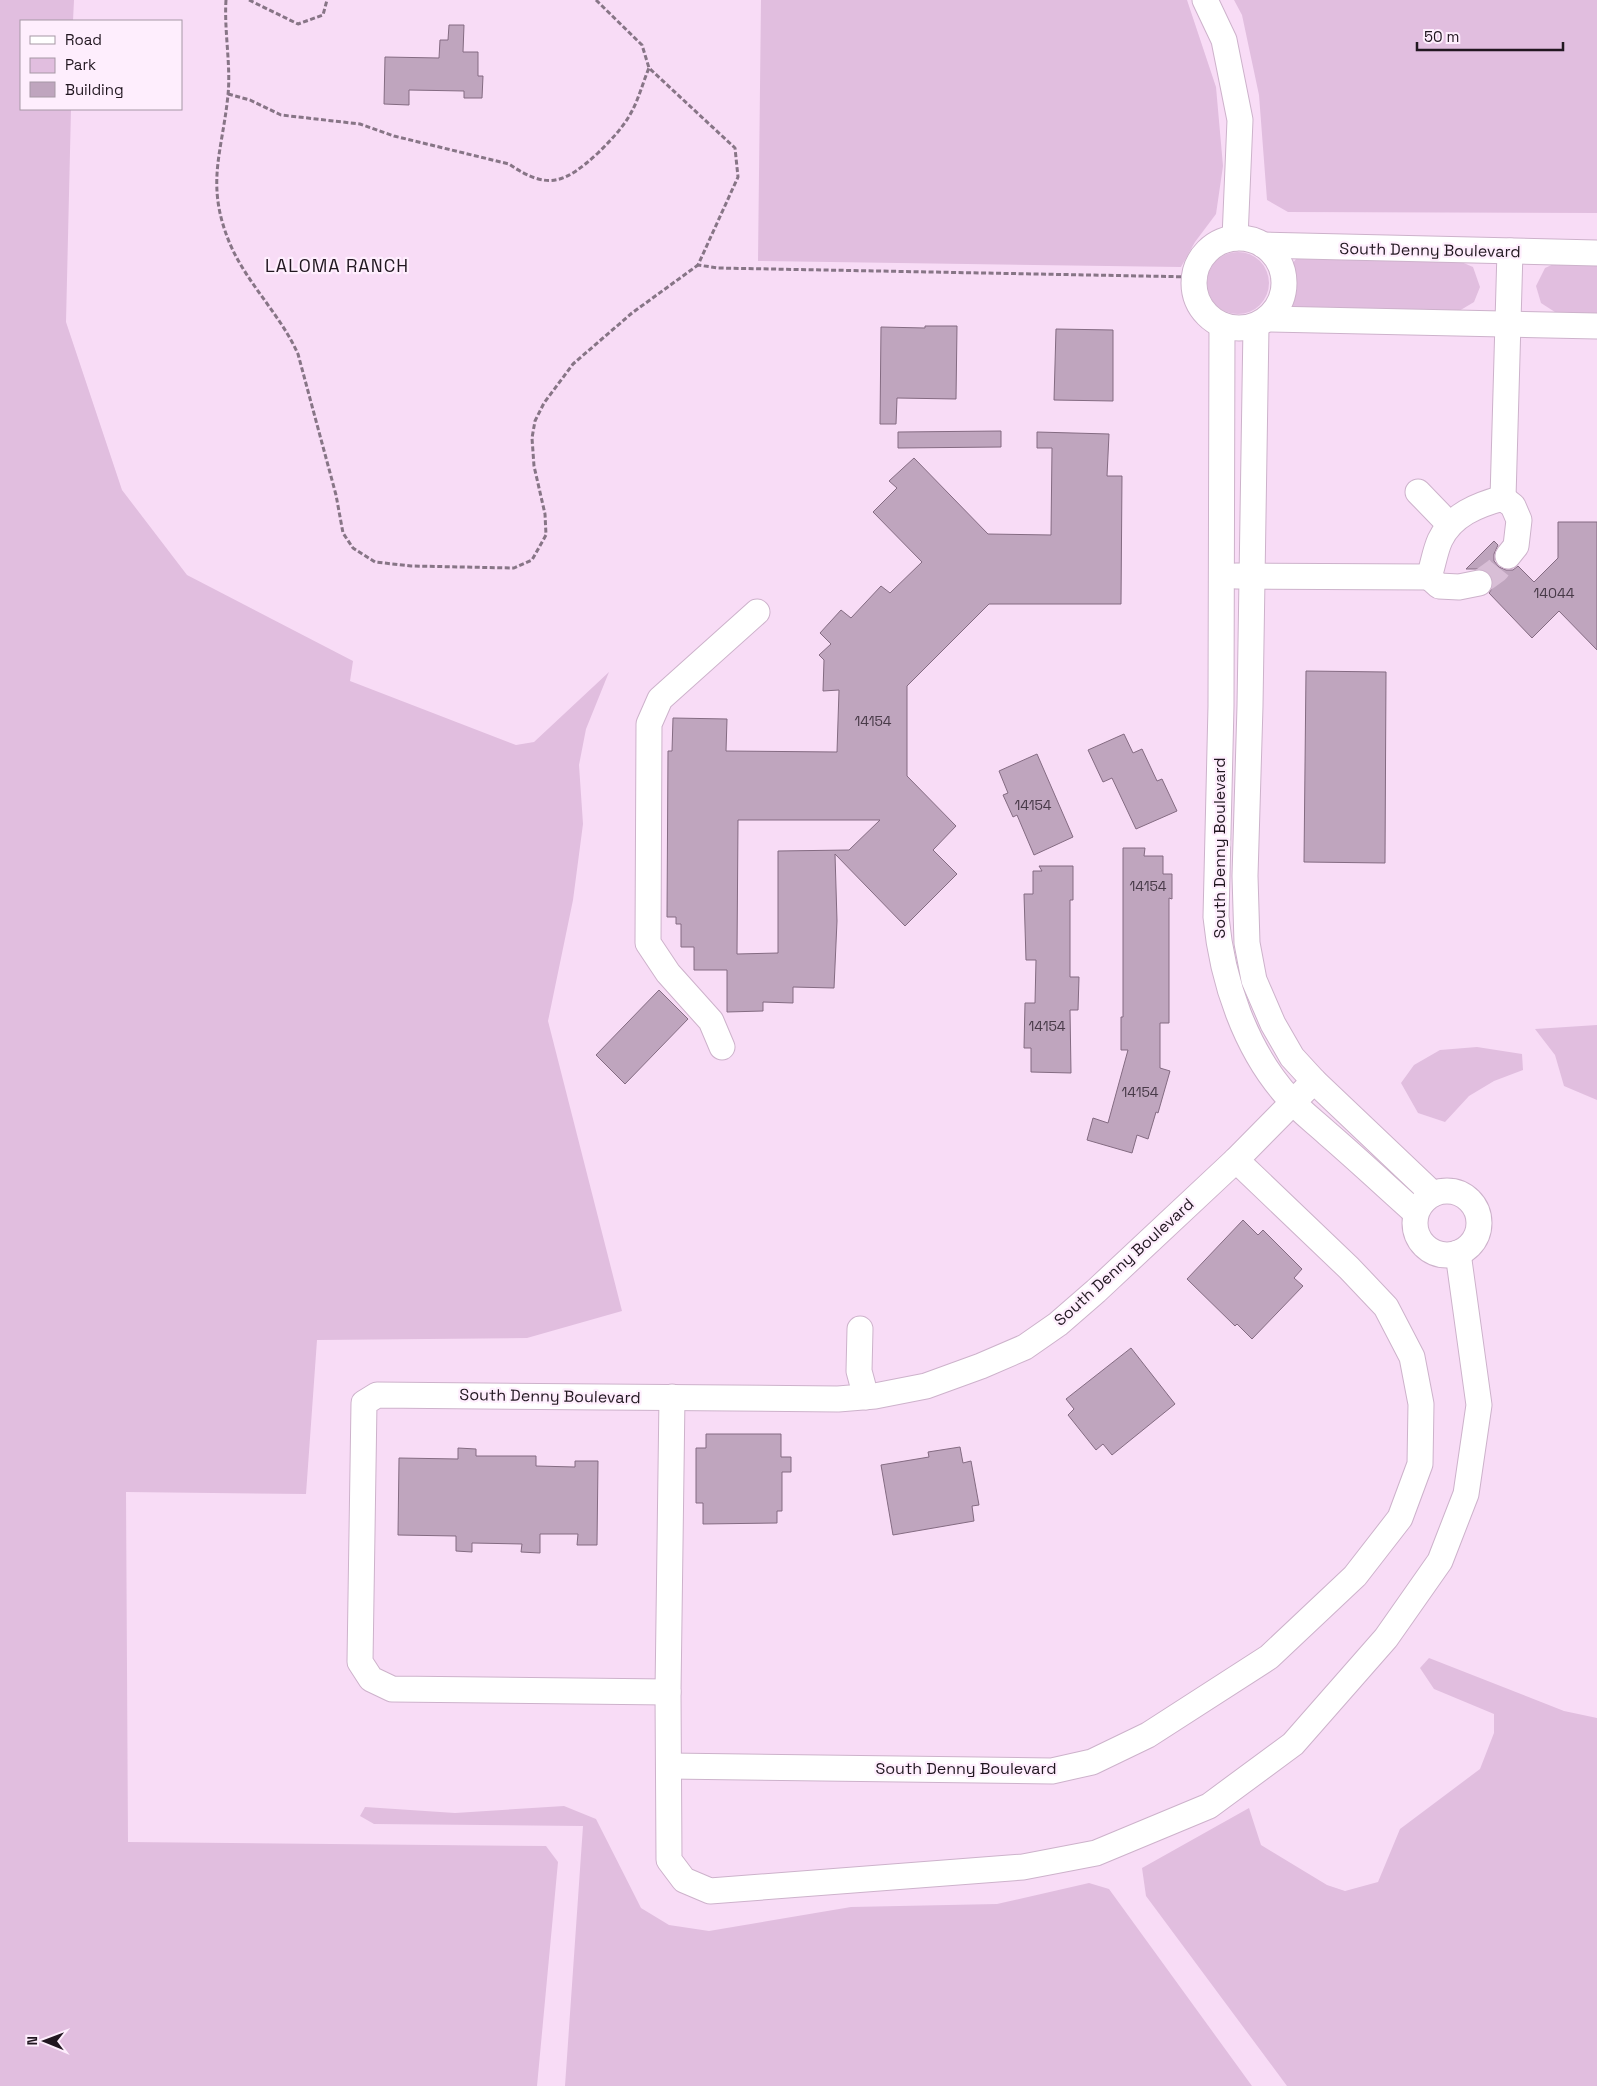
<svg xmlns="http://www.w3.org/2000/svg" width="1597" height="2086" font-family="'Space Grotesk',sans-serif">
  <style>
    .green { fill: #e1bedf }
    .building { fill: #bfa5be; stroke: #846b82; fill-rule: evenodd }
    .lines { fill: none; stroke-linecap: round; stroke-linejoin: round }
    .minor-tunnel { stroke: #d8bed6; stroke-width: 25; stroke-dasharray: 25 12; stroke-linecap: butt }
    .minor-casing { stroke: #cdb2cb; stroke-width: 27 }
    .path { stroke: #877586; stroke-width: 3; stroke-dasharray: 5 2.5; stroke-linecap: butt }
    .minor { stroke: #fff; stroke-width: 25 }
    .labels { text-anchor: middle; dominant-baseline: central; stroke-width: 4.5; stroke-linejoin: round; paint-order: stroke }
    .number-label { font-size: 14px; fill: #483a48 }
    .street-label { font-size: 16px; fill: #211720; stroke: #feeefd }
    .neighbourhood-label { font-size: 18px; letter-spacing: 1px; fill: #211720; stroke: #feeefd }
  </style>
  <rect width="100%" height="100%" fill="#f8dcf6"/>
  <g class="green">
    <polygon points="0,0 74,0 73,21 21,21 21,109 71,109 66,322 122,490 187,575 353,661 350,681 516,745 534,742 609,672 586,729 579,765 583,824 573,900 548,1021 622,1311 527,1338 317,1340 306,1494 126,1492 128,1842 546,1846 558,1862 537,2086 0,2086"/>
    <polygon points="761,0 1187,0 1216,87 1223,166 1216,214 1195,242 1181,267 758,261"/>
    <polygon points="1234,0 1597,0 1597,213 1288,212 1267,200 1259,95 1242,15"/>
    <circle cx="1238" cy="283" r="31"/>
    <polygon points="1296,259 1459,261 1473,267 1480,287 1474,302 1459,311 1294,310 1289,307 1295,291 1293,263"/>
    <polygon points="1558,262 1597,263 1597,315 1558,314 1541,303 1536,286 1545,268"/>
    <polygon points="1597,1025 1597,1100 1564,1086 1555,1055 1535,1029"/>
    <polygon points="1477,1047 1522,1054 1523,1070 1494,1081 1469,1096 1445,1122 1418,1113 1401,1083 1414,1065 1440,1050"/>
    <polygon points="1429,1658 1564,1711 1597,1718 1597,2086 1287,2086 1146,1896 1142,1868 1249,1808 1261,1845 1327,1885 1345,1891 1378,1882 1400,1829 1480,1769 1494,1733 1494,1714 1434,1689 1420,1668"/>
    <polygon points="564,1806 596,1819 641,1908 669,1925 709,1931 851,1907 997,1904 1089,1883 1109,1889 1252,2086 565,2086 583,1826 374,1824 360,1816 365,1807 455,1813"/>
  </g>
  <g class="building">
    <polygon points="449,25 464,25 463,52 478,52 478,76 483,76 482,98 464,98 464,91 409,90 409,105 384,104 385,57 439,58 440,40 448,40"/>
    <polygon points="925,326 957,326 956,399 897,398 896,424 880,424 881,327 925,328"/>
    <polygon points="1056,329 1113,330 1113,401 1054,400"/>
    <polygon points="1001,431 1001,447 898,448 898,432"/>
    <path d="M1037,432L1109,434L1107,476H1122L1121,604H989L907,686V776L956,826L933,850L957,874L905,926L835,854L837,921L834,988L793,987V1003L763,1002V1011L727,1012V970H694V947H681V924H676V917H667L668,751H672L673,718L727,719L726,751L837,752L839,690L823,691L824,660L819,655L831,644L820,633L841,610L851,618L881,586L890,593L922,562L873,512L897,488L889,481L914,458L988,534L1051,535L1052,448H1037ZM738,820H880L849,850L778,851V953L737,954Z"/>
    <polygon points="1558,522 1597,522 1597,650 1559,611 1532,638 1489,593 1493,587 1493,581 1489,573 1483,569 1466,569 1494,541 1498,545 1494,554 1494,561 1499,567 1506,570 1513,570 1518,566 1534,582 1558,558"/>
    <polygon points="1306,671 1386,672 1385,863 1304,862"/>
    <polygon points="1124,734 1133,753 1142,749 1157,781 1162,779 1177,811 1136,829 1112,778 1103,782 1088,750"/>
    <polygon points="1037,754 1073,837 1034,855 1017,815 1013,817 1003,795 1008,793 999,771"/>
    <polygon points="1123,848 1145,848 1144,856 1163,856 1163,874 1172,874 1172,899 1169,898 1169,1023 1160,1023 1160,1068 1170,1071 1158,1113 1156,1112 1148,1139 1137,1135 1132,1153 1087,1140 1093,1118 1108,1123 1128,1050 1121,1050 1121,1017 1123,1017"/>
    <polygon points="1039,866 1073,866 1073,900 1070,900 1070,977 1079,977 1078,1010 1070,1010 1071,1073 1031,1072 1031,1048 1024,1048 1025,1003 1035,1003 1036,960 1026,960 1024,894 1033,894 1033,871 1042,871"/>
    <polygon points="659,990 688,1019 625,1084 596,1055"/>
    <polygon points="1243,1220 1258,1235 1263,1230 1302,1269 1294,1278 1303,1286 1252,1339 1237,1324 1235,1326 1187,1279"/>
    <polygon points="1131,1348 1175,1404 1112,1455 1103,1444 1096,1450 1068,1415 1074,1409 1066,1399"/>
    <polygon points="706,1434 781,1434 781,1457 791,1457 791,1472 782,1472 782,1511 777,1511 777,1523 703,1524 703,1503 696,1503 696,1448 706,1448"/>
    <polygon points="960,1447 963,1463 971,1461 979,1505 972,1506 974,1521 893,1535 881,1465 929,1457 928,1452"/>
    <polygon points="458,1448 476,1449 476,1456 536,1456 536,1466 575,1467 575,1461 598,1461 597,1545 577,1545 578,1534 540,1534 540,1553 521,1552 522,1544 472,1543 472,1552 456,1551 456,1536 398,1535 399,1458 458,1459"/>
  </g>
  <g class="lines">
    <polyline class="minor-tunnel" points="1479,583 1497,570 1508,556"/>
    <defs>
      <g id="minor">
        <polyline points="1205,0 1224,40 1240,120 1235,238"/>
        <circle cx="1239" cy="283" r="45"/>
        <polyline points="1263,245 1597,253"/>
        <polyline points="1268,319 1597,326"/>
        <path d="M1222,325L1221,706L1216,917C1222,980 1245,1050 1289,1098C1300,1111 1315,1122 1328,1134C1358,1160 1387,1187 1416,1213"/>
        <polyline points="1256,326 1250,706 1245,876 1247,943 1254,980 1273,1024 1292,1057 1314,1081 1433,1194"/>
        <polyline points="1418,492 1449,524"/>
        <polyline points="1503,498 1510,251"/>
        <polyline points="1236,576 1429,577"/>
        <path d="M1479,583L1459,587L1439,586L1429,577C1433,565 1435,551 1440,540C1452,515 1477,505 1503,498L1513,506L1519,520L1516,546L1508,556"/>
        <polyline points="722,1047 711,1021 668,973 648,943 649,724 660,699 757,612"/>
        <circle cx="1447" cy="1223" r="32"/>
        <polyline points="860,1329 859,1371 866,1397"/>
        <polyline points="672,1397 668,1692 669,1860 684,1880 710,1891 1023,1867 1096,1853 1209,1806 1293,1744 1386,1638 1440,1561 1466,1494 1479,1405 1458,1253"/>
        <polyline points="668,1692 392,1689 371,1679 360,1662 364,1403 377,1395 838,1399 875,1396 926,1386 981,1366 1025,1347 1058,1324 1096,1291 1236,1160 1314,1081"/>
        <polyline points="669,1766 1052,1771 1092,1762 1148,1735 1269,1657 1355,1576 1400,1518 1420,1464 1421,1404 1412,1357 1386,1307 1349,1268 1236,1160"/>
      </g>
    </defs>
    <use href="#minor" class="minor-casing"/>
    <g class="path">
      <path d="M226,0C224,31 231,65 228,95C222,154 205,184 230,244C248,285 280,314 298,354L336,495L343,533L353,548L375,562L411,566L514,568L532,560L546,535L545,514L534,466L532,438L535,421L544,403L573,364L632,313L698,265"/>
      <polyline points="249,0 298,24 323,15 327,0"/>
      <polyline points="596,0 642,45 649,68 735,148 738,177 698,265 718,268 1195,277"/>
      <path d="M228,94L250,100L281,115L360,124L394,136L509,164C548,191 565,183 598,153C611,140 623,128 632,111C639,98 643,82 649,68"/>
    </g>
    <use href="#minor" class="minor"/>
  </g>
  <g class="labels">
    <g class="number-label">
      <text x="1554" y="593">14044</text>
      <text x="873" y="721">14154</text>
      <text x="1033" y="805">14154</text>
      <text x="1148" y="886">14154</text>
      <text x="1047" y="1026">14154</text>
      <text x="1140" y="1092">14154</text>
    </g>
    <g class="street-label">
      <text transform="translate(1430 250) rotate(1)">South Denny Boulevard</text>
      <text transform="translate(1219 848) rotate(-90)">South Denny Boulevard</text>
      <text transform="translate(1124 1262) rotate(-42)">South Denny Boulevard</text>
      <text transform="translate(550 1396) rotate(1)">South Denny Boulevard</text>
      <text x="966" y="1768">South Denny Boulevard</text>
    </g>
    <g class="neighbourhood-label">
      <text x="337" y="265">LALOMA RANCH</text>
    </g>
  </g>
  <rect x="20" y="20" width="162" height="90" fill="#feeefd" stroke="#a698a5"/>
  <rect x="30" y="36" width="25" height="8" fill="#ffffff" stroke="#a698a5"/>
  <text x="65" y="45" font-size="15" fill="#211720">Road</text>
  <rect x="30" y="58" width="25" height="15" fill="#e1bedf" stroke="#a698a5"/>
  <text x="65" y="70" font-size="15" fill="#211720">Park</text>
  <rect x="30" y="82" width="25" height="15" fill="#bfa5be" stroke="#a698a5"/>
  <text x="65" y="95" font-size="15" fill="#211720">Building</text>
  <g transform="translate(45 2041) rotate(271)" stroke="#feeefd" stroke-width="4" paint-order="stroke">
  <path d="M0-4L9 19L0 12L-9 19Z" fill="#211720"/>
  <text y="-8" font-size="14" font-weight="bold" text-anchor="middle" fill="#211720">N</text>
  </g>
  <path d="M1417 42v8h146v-8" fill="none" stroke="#211720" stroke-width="2.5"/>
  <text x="1424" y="42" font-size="15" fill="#211720" stroke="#feeefd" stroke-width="4" paint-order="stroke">50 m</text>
</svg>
